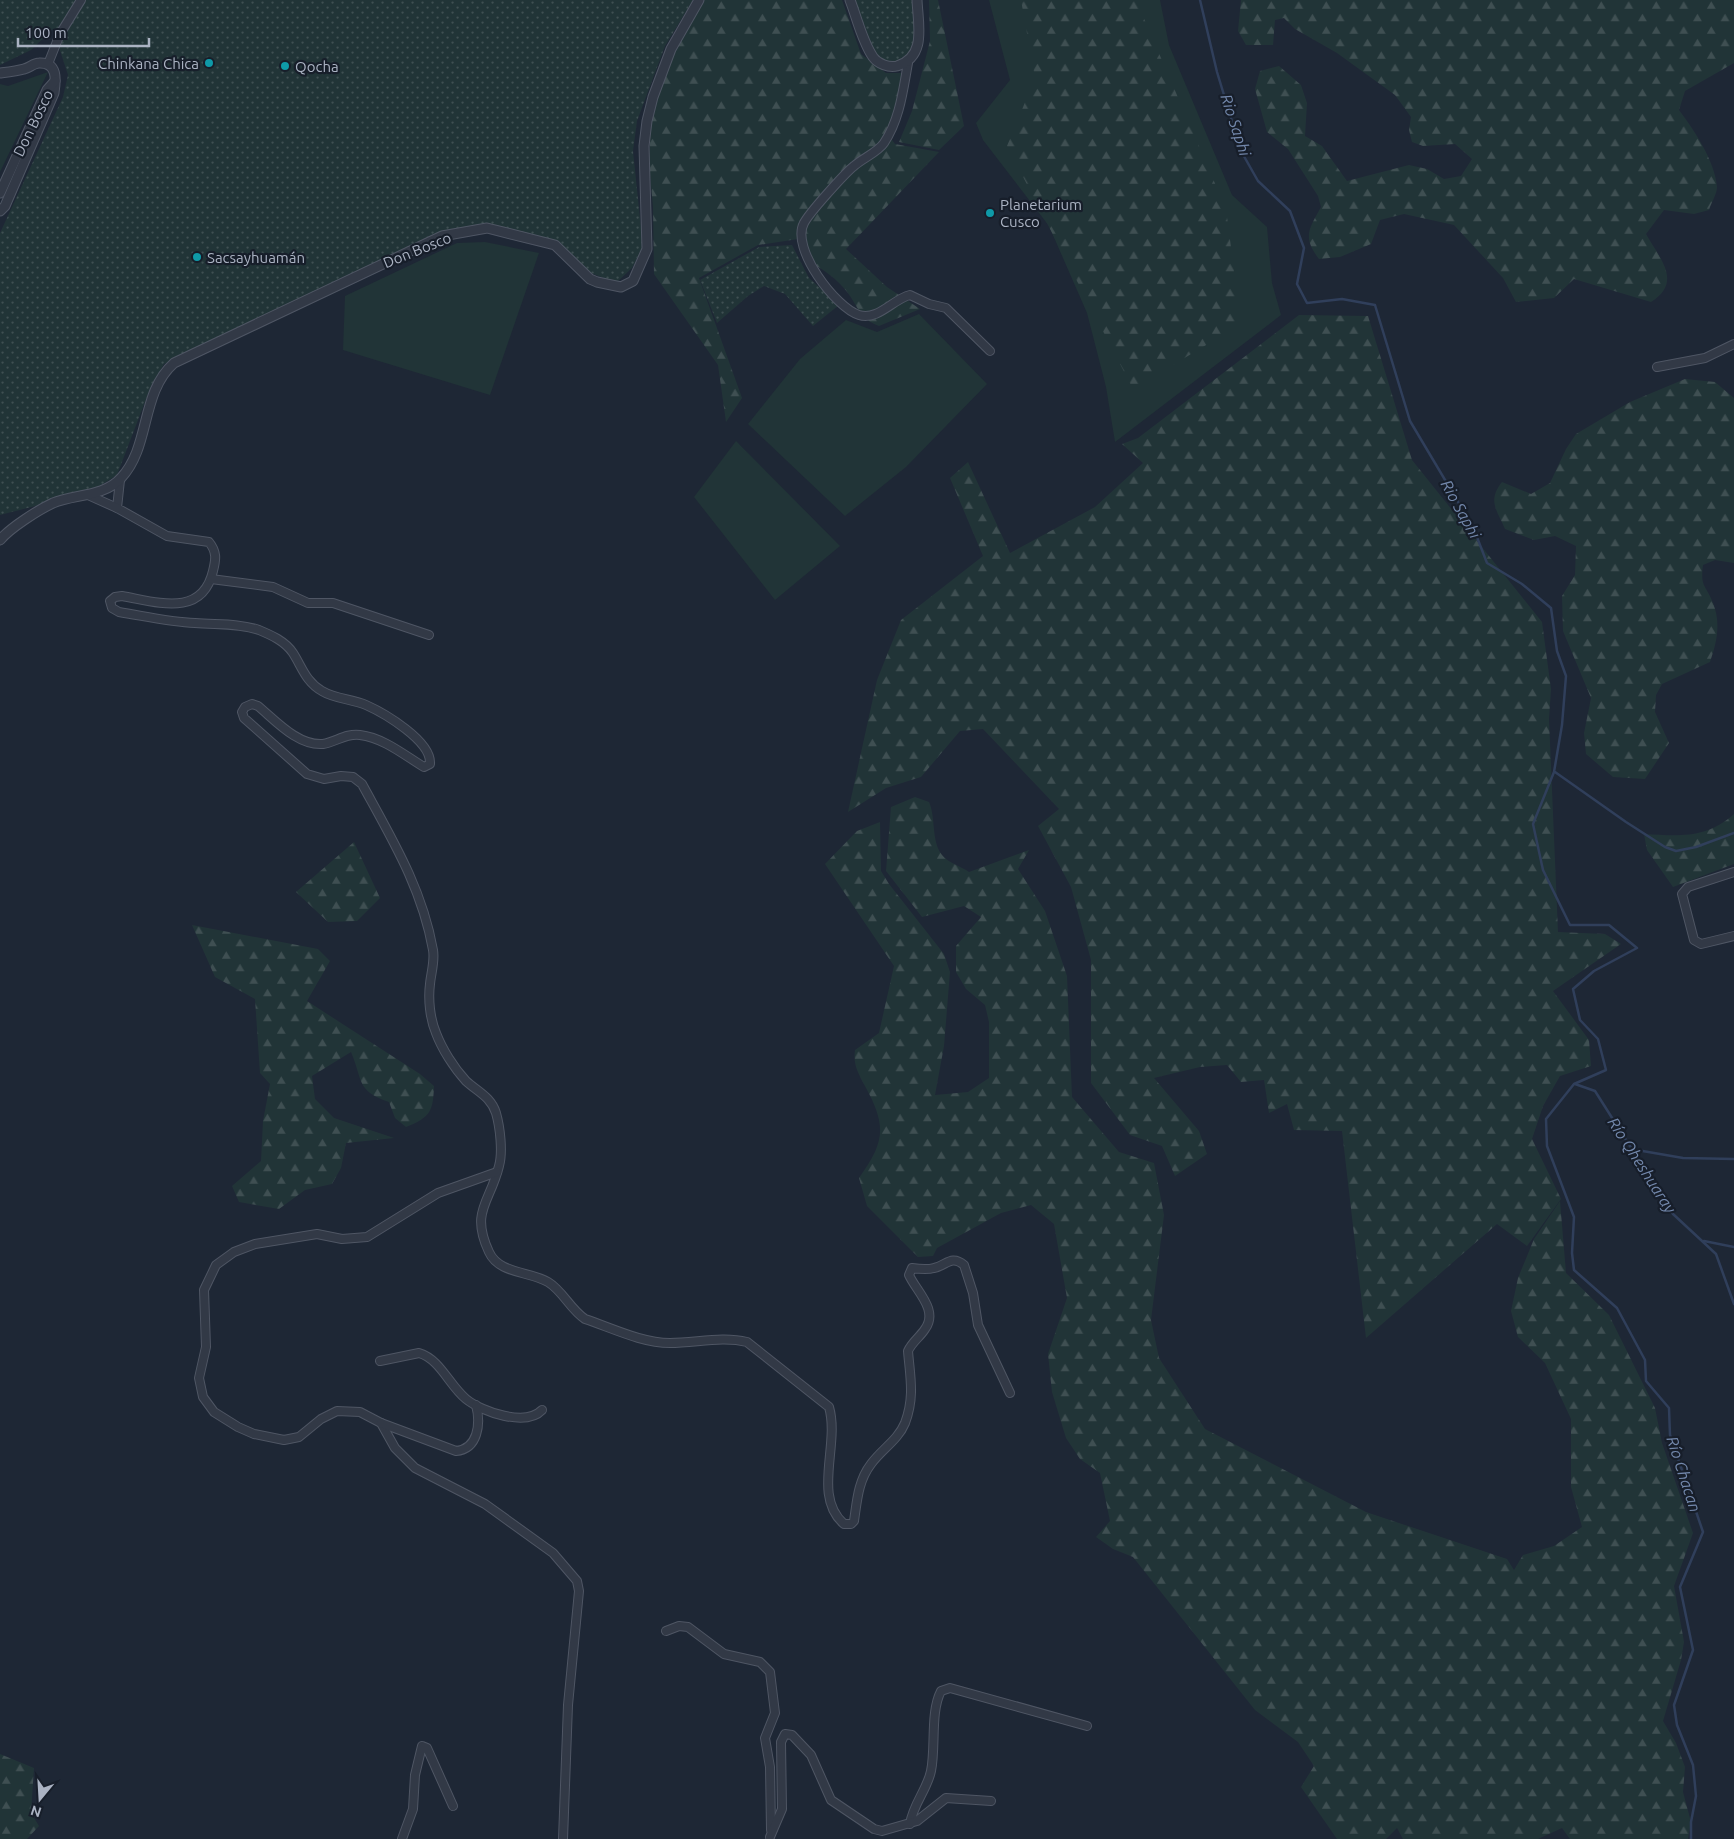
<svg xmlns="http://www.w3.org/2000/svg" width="1734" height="1839" font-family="Ubuntu,sans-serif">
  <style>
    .green { fill: #213437 }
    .forest { fill: url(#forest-firs) }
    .park { fill: url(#park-dots) }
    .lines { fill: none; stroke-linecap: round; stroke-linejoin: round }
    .stream { stroke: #303f5b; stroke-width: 2.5 }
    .minor-casing { stroke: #4f5664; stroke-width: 10 }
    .tertiary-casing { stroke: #4f5664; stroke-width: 11 }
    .minor { stroke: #323946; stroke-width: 8 }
    .tertiary { stroke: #323946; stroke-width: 9 }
    .culture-dot { fill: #0f9aa8; stroke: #171e2a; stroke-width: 2 }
    .labels { text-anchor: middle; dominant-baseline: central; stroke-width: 4.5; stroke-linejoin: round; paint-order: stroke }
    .poi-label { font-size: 15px; fill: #abb3c3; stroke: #171e2a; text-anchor: start }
    .street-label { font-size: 15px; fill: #abb3c3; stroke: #171e2a }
    .water-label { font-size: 16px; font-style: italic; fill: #7388ac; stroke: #171e2a }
  </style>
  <defs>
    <pattern id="forest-firs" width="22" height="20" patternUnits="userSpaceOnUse" patternTransform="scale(1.25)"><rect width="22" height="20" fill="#213437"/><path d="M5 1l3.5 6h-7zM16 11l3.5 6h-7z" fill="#3f4f52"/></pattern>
    <pattern id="park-dots" width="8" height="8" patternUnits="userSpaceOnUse" patternTransform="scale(1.25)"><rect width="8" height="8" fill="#213437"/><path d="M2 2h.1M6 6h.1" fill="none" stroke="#3f4f52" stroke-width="1.8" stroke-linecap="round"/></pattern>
  </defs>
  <rect width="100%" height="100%" fill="#1e2735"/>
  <g class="green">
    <polygon points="989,0 1160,0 1169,45 1232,195 1267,227 1272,283 1281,315 1115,442 1106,387 1087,313 1049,226 983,140 976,123 1010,80"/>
    <polygon points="48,72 0,172 0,84 8,86"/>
    <polygon points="485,242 539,253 490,395 343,350 345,296 457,243"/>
    <polygon points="919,314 987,384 906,467 845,516 748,424 800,359 846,320 877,332"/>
    <polygon points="736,441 840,546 775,600 694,497"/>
  </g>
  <g class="forest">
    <path d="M702,0H842L861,54L886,73H908L903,108L889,136L895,144L939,152L846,249L887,287L920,309L879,326C859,318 860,310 848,293C838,280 823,268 808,262L798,239L758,245L699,278L742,398L726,422L718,365L654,274L653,207L649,163L651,114L668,62Z"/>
    <polygon points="929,0 938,0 964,126 939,150 899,142 912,111 930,41"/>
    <polygon points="1021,0 1136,0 1226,209 1241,324 1133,389 1007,146 1035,78"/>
    <path d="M1241,0H1734V63L1685,91L1679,110C1694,130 1715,161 1717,187C1717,194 1711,203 1709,210L1694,214L1664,210L1646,234C1660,259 1683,282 1651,302L1574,279L1554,298L1516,302L1503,278L1454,225L1404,214L1380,220L1371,244L1340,257L1319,259C1302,237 1309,229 1321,207L1318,196L1288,149L1267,132L1255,89L1260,71L1279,66L1301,85L1307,103L1305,136L1322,146L1347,181L1409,165L1427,169L1444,179L1461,176L1472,159L1455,144L1423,146L1412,142L1409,130L1411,117L1395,95L1337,53L1295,29L1284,18L1275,20L1273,45H1246L1238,31Z"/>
    <polygon points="1299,315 1368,316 1412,460 1542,622 1551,689 1549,719 1558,932 1605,934 1621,944 1553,991 1589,1040 1591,1066 1560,1076 1543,1106 1532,1139 1561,1199 1527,1246 1497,1224 1366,1338 1342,1131 1294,1130 1287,1104 1269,1113 1264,1080 1241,1082 1227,1065 1200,1067 1154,1078 1199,1131 1207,1154 1175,1176 1162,1146 1130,1135 1091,1083 1091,960 1071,887 1038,826 1059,809 983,729 960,731 921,777 886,788 848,812 877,680 901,620 983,556 950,478 968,462 1010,553 1095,507 1143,463 1122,444 1138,438"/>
    <path d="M1685,379L1715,382L1734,398V563L1715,560L1703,565C1700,588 1706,584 1713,603C1721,623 1717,642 1710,662L1662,684L1656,695L1655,712L1669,743L1645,779L1613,777L1586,754L1584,733L1591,698L1563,631L1562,596L1575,575L1576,546L1555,536L1534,540L1505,529C1497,510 1487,501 1502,482L1531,494L1550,483L1566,449L1576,434L1630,402Z"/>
    <path d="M915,797L929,802C936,818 931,841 942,855C947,862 962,867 969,872L1029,850L1018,869L1045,911L1067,976L1072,1097L1119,1152L1154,1163L1164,1215L1151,1320L1159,1358L1205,1429L1366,1512L1507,1559L1514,1570L1523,1555L1554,1546L1582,1527L1571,1487V1419L1545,1363L1518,1337L1511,1311L1518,1278L1534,1239L1560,1201L1566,1273L1609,1315L1655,1408L1662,1443L1693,1533L1674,1586L1684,1642L1681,1660L1663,1721L1676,1743L1685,1767L1683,1792L1691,1822L1688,1839H1570L1562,1828L1538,1839H1403L1397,1828L1386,1839H1337L1301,1787L1314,1766L1298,1742L1255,1710L1133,1557L1113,1549L1096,1537L1110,1521L1100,1473L1080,1459L1066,1438L1052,1392L1048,1354L1067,1298L1054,1224L1031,1205L1001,1213L937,1248L933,1256L918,1257L867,1206L859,1178C885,1142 887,1126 865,1086C858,1073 853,1065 855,1050L879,1033L894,966L825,864L857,831L880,822L881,871L889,884L944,954L950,972L944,1046L935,1095L968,1092L989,1078V1022L985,1005L966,989L956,972V946L981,917L964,906L922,917L886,871L891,807Z"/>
    <path d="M1734,814V864L1673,887L1647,850L1644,834C1679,836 1706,839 1734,814Z"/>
    <polygon points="354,842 380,898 357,921 328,922 296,892"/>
    <path d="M192,925L318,949L330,961L307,1001L420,1074L434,1086C433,1111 431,1117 406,1127L395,1118L389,1102C356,1091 363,1080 351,1052L312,1076L315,1099L334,1118L394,1138L346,1143L341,1168L332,1184L305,1190L279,1209L239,1202L232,1186L261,1161L263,1121L270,1084L260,1073L255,999L215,977Z"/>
    <polygon points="0,1754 34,1768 31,1813 39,1826 27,1839 0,1839"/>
  </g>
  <g class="park">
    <polygon points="0,0 693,0 665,46 637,121 633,151 643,247 632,268 616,283 576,267 540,239 488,227 442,236 164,364 151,386 117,475 90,492 0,515 0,233 63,97 68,75 53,29 31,50 0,65"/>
    <path d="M855,0H917L919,44L914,61C895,70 893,67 876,57Z"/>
    <polygon points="792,245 809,278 839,305 813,326 785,294 764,286 748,296 717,323 700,280 759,247"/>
  </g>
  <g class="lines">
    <g class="stream">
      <polyline points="1200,0 1217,72 1241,151 1258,181 1290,211 1304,248 1297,284 1307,303 1342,299 1375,305 1410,421 1473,527 1487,563 1522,584 1551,608 1557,651 1566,676 1562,725 1554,772 1533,824 1543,870 1570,925 1609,925 1637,948 1594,971 1573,989 1580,1020 1598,1039 1606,1070 1574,1084 1546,1119 1547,1146 1574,1217 1572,1253 1574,1270 1617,1308 1645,1360 1646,1381 1669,1408 1670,1435 1703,1532 1680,1587 1693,1650 1674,1705 1677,1725 1693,1765 1696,1796 1691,1822 1691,1839"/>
      <polyline points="1555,772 1626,822 1665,847 1676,851 1696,847 1734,833"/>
      <polyline points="1575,1084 1595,1091 1673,1214 1716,1254 1734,1304"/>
      <polyline points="1631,1149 1683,1158 1734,1159"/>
      <polyline points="1704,1241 1734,1247"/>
    </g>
    <defs>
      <g id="minor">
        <path d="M908,63C903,90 900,119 884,143C878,152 863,158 854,166C845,173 809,213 804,223C790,248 836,308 859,315C878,321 893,299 910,295L929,304L946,308L990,351"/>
        <polyline points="48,64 60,34 81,0"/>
        <polyline points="1657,367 1705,358 1734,344"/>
        <path d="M120,480L117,508L167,536L209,542C217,552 216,559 213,571C202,618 157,602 122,596L115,597L110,601L112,608L119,612C144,616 170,622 195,623C216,625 238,623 259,630C271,635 285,641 293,653C302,667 306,682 322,691C335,699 352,699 366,705C384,713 432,741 430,764L424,767C404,755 384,738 360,735C346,733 336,742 323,744C298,746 276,721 258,706L252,704L245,707L242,712L244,718L307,774L324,779L341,776L353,777L362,784C392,839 422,888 433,950C435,961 431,973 430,984C428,999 430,1019 436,1033C442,1049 454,1068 466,1081C478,1092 491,1097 496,1113C500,1127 503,1152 499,1166C490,1203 470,1211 489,1252C499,1274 529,1271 548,1282C563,1291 570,1309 585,1319C612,1328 642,1343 670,1343C696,1343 722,1336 747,1342L829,1407C840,1445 812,1496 844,1524H851L854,1521C857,1501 858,1481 871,1464C882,1449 898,1440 905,1423C915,1397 910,1376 908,1351C912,1342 920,1337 925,1329C939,1310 916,1291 909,1275L912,1268C919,1269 927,1270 934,1268C946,1266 951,1254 964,1265L973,1293L978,1325L1010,1393"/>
        <polyline points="88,495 117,508"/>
        <polyline points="211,579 273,587 308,603 333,603 429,635"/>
        <polyline points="1734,872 1688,887 1682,894 1694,940 1701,944 1734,936"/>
        <polyline points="497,1172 438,1193 367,1237 342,1239 317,1234 255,1244 234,1252 216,1265 204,1290 206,1347 199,1378 203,1397 214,1412 238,1427 254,1434 284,1440 299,1437 321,1419 337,1411 360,1412 381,1423 395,1448 415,1468 485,1504 553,1553 577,1581 579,1591 568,1705 563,1839"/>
        <path d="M380,1361L419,1353C440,1359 449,1385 466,1399C482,1412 526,1427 542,1410"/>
        <path d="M381,1423L456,1451C478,1449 481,1424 476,1405"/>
        <polyline points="666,1631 679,1626 688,1627 724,1654 760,1662 770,1672 775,1713 765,1738 770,1767 771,1830"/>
        <path d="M910,1824C913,1804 927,1790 931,1771C936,1747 930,1712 941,1691L950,1688L1087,1726"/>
        <polyline points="770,1837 782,1809 781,1742 785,1734 792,1735 811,1755 831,1800 874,1829 882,1831 917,1821 946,1798 991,1801"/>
        <polyline points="402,1839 413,1809 415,1775 422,1746 427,1748 453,1806"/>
      </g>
      <g id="tertiary">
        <path d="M850,0C857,18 862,41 873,57C878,64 889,68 897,66C927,57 918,24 917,0"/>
        <path d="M0,73C8,72 17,71 24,69C29,68 34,63 39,63C58,62 56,80 54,93L5,206L0,211"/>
        <polyline points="0,193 47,90 55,81"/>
        <path d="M0,540C10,528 38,510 53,503C74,494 104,497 121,478C151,446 140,393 174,363L442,236L487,228L555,245L590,279L597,282L621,287L633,281L647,249L644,146L647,121L653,97L671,49L699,0"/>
      </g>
    </defs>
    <use href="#minor" class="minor-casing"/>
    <use href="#tertiary" class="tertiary-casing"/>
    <use href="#minor" class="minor"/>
    <use href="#tertiary" class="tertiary"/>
  </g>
  <g class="culture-dot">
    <circle cx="209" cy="63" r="5"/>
    <circle cx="285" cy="66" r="5"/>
    <circle cx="990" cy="213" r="5"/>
    <circle cx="197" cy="257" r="5"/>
  </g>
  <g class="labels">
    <g class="poi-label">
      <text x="199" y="63" text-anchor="end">Chinkana Chica</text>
      <text x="295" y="66">Qocha</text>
      <text x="1000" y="204">Planetarium<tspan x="1000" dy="17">Cusco</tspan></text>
      <text x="207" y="257">Sacsayhuamán</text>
    </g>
    <g class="street-label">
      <text transform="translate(33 123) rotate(-64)">Don Bosco</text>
      <text transform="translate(417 250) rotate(-22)">Don Bosco</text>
    </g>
    <g class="water-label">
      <text transform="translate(1236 125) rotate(72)">Rio Saphi</text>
      <text transform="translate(1461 509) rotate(61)">Rio Saphi</text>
      <text transform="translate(1642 1165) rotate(57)">Río Qheshuaray</text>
      <text transform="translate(1684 1474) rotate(72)">Río Chacan</text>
    </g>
  </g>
  <g transform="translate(40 1799) rotate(198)" stroke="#171e2a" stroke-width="4" paint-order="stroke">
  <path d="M0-4L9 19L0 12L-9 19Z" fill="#abb3c3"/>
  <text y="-8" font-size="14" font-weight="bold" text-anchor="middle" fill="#abb3c3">N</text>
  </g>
  <path d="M18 38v8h131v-8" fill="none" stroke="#abb3c3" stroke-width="2.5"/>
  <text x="25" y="38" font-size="15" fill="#abb3c3" stroke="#171e2a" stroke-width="4" paint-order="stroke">100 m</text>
</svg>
